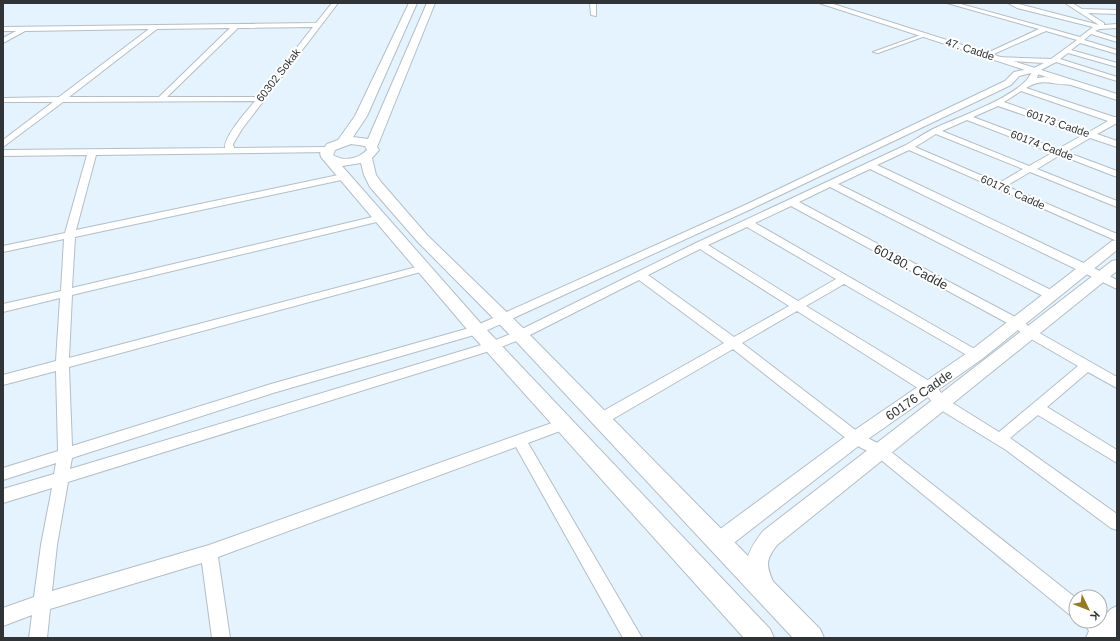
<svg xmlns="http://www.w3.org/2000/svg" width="1120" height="641" font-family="Helvetica,sans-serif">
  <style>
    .built { fill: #e5f3fe; fill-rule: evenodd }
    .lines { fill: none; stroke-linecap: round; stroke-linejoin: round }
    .minor-casing { stroke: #b3bec6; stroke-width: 2 }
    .tertiary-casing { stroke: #b3bec6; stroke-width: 2 }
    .secondary-casing { stroke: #b3bec6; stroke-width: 2 }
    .minor { fill: #fff; fill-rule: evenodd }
    .tertiary { fill: #fff; fill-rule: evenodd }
    .secondary { fill: #fff; fill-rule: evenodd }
    .labels { text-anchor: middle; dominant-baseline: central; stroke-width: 4; stroke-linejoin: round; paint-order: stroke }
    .far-street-label { font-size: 11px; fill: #303437; stroke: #fff }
    .street-label { font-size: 13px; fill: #303437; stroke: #fff }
  </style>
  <rect width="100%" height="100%" fill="#f7fbff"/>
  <path class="built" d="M3,3H1117V638H3ZM1076,597H1100V621H1076Z"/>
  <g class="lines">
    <defs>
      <g id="minor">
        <path d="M332,3H338L242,129L233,144L234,148L327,147L330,148V152L96,155L76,230L343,174L346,175V179L75,237L72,288L381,215L386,218L385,220L72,295L69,358L424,265L429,268L428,270L69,367L72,446L271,384L473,327L743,206L1005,81L1014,72L1034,68L1044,63L996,60L993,58L994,57L1051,59L1077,40L1046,31L989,56H985V54L1039,29L947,3H957L1080,37L1093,27L1017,8L1008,3H1015L1099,25L1065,3H1072L1082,9L1117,10V14L1088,13L1104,23V25L1117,24V28L1100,29L1095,31L1117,38V42L1091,34L1084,40L1117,50V54L1080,43L1071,50L1117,63V67L1068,53L1060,59L1117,77V81L1056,62L1039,71L1037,78L1045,77L1071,80L1075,82L1074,84C1055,87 1045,76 1026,88L1114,117H1117V123L1097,134L1117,141V147L1090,138L1066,152L1117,171V177L1060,155L1037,169L1117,201V207L1030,172L1006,186L1117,234V241L909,150L877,165L1090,266L1117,280V289L870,169L838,184L1055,292L1057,295L1055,298H1047L830,187L799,202L1019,319L1034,330L1117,377V388L1088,372L1047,407L1117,450V463L1038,415L1010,438L1117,514V530L1111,528L1006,450L936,407L924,392L797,311L742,343L862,435L885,447L1076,598V618L1070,615L875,455L852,443L733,349L606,423L601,424L596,423L594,419L596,415L724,343L639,280L524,338L496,349L68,482L57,545L52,591L209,545L563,419L568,420L570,424L568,428L528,443L642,638H623L516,447L218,557L230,638H212L202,563L50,609L47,638H29L32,615L3,626V608L34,597L41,545L52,488L3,503V489L54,474L56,463L3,480V468L58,451L56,371L3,385V375L56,361L60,298L3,312V304L61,291L64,239L3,252V246L65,233L87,155L3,156V150L225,148C224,136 247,111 255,101L63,102L3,147V140L53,102H3V98L59,97L149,29L25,31L3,43V38L16,31H3V27L316,23ZM313,27L258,97H167L238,28ZM230,28L159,97H69L157,29ZM1031,73C1023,95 955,118 933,129C923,134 915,140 906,145L696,243L516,332L488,343L70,469L72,458L273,393L481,333L749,210L1011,85L1019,76ZM1021,91L1108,121L1089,132L1004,102ZM998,106L1083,135L1058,149L973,117ZM967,120L1052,153L1029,166L942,131ZM936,134L1023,169L999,183L915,147ZM791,206L1011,325L1026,336L1078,366L999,432L946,399L934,384L806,306L844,284L972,358H980L982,355L980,352L755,223ZM747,227L836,279L798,301L708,245ZM700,249L789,306L734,337L648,275Z"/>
        <polygon points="590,3 596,3 596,16 591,15"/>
        <polygon points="923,34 928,35 878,53 873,52"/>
        <polygon points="1117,606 1117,638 1086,638 1089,631 1083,621 1100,621 1100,616 1102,618 1111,609"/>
      </g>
      <g id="tertiary">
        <polygon points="819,3 830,3 1117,94 1117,100"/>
        <polygon points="1117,240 1117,250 982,359 861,444 726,549 719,551 712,549 709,542 712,535 849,434 970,351 1112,241"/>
        <path d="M1117,260V271L777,545C765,561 766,565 774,584L771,591L763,594L755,591C743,563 744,556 763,531L1112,261Z"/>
      </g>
      <path id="secondary" d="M409,3H417L367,116L353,137L368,139L427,3H435L377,147L379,150L372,158L376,175L381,182L427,235L526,331L820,629L824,638H793L514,339L417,241L370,187L364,175L361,163L342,166L483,326L770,629L774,638H744L471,334L321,157L320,153L327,144L338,140L355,116ZM351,144L365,146L367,150C358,159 344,162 333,155L335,150Z"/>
    </defs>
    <use href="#minor" class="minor-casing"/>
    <use href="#tertiary" class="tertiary-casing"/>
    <use href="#secondary" class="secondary-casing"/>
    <use href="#minor" class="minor"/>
    <use href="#tertiary" class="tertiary"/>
    <use href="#secondary" class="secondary"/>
  </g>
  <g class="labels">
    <g class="far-street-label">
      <text transform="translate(970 49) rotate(18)">47. Cadde</text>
      <text transform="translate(278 75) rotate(-52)">60302 Sokak</text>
      <text transform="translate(1058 123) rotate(19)">60173 Cadde</text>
      <text transform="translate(1042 145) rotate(21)">60174 Cadde</text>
      <text transform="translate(1013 192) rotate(24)">60176. Cadde</text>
    </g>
    <g class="street-label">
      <text transform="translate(911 267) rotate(28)">60180. Cadde</text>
      <text transform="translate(919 395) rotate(-35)">60176 Cadde</text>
    </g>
  </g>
  <rect width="1120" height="641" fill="none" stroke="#303437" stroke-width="8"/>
  <g transform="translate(1088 609) rotate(133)"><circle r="19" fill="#ffffff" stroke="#acaeaf"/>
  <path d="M0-3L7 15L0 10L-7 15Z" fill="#957b23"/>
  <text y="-6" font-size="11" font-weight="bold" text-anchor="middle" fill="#303437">K</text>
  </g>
</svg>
